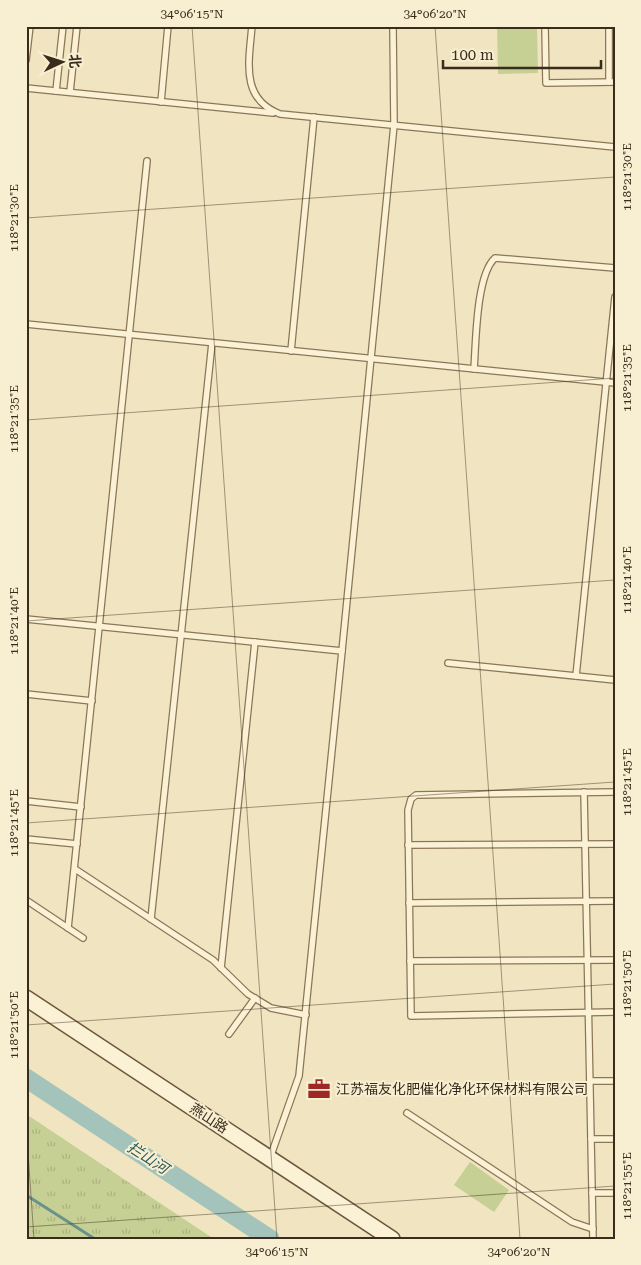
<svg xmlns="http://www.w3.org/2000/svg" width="641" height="1265" font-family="'Roboto Serif','Noto Sans SC',serif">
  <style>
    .grass { fill: url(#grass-tufts) }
    .pitch { fill: #c6cf94 }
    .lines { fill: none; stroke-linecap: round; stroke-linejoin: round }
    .stream { stroke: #6a928a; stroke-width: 3 }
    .river { stroke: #a4c3bb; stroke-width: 19 }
    .lane-casing { stroke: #8b7657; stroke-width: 8 }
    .secondary-casing { stroke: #6d563b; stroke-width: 18 }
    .lane { stroke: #fbf1d5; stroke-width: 5.5 }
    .secondary { stroke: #fbf1d5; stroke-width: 15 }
    .ticks { fill: none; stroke: #3a2c1d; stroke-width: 1; stroke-opacity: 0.45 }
    .labels { text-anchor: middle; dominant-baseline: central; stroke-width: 4; stroke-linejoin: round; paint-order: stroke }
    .poi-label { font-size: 14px; fill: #3a2c1d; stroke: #f8eed1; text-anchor: start }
    .street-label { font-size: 14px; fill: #3a2c1d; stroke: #f8eed1 }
    .water-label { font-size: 15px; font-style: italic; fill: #2b5b5a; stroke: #f8eed1 }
    .neatline { fill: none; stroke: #3a2c1d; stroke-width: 2 }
    .ticks-label { font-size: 12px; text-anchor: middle; fill: #3a2c1d }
  </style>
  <defs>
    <pattern id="grass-tufts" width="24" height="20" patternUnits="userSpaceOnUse" patternTransform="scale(1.25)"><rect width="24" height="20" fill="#c6cf94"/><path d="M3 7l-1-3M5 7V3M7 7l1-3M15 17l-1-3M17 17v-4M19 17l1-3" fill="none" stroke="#abb27f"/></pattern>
  </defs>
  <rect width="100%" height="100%" fill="#f1e5c1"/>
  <polygon class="grass" points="26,1114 214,1239 26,1239"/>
  <g class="pitch">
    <polygon points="497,26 537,26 538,73 498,74"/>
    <polygon points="470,1162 509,1190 494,1212 454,1185"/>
  </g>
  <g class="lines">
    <polyline class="stream" points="26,1195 95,1239"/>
    <polyline class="river" points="26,1078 270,1239"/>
    <defs>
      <g id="lane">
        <path d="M252,26C249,61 240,99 280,114L615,147"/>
        <polyline points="545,26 546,83 615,82"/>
        <polyline points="609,26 609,82"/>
        <polyline points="26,60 30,26"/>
        <polyline points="26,88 273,113"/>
        <polyline points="56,91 63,26"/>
        <polyline points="70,92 77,26"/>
        <polyline points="161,102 168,26"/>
        <polyline points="26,324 615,383"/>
        <polyline points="291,351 314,117"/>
        <path d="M474,369C476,343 476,275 495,258L615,268"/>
        <polyline points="26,619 342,651 299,1076 270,1158"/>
        <polyline points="342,651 394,125 393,26"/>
        <polyline points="448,663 615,680"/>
        <polyline points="576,676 615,297"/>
        <polyline points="26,694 92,701"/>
        <polyline points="584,792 593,1239"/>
        <polyline points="615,792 416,795 411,799 408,810 411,1016 615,1012"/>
        <polyline points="26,801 81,807"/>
        <polyline points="26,839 77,844"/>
        <polyline points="408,845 615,844"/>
        <polyline points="75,869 213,960 248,994 271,1008 306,1015"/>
        <polyline points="26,900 83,938"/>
        <polyline points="409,903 615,901"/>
        <polyline points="151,919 212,343"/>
        <polyline points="68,928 147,161"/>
        <polyline points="410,961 615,960"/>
        <polyline points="221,968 255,642"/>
        <polyline points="229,1034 255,998"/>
        <polyline points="590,1081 615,1081"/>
        <polyline points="407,1113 572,1222 593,1229"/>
        <polyline points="591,1139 615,1139"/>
        <polyline points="592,1193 615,1193"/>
      </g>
      <polyline id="secondary" points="26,998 392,1239"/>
    </defs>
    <use href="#lane" class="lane-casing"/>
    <use href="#secondary" class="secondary-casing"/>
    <use href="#lane" class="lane"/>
    <use href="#secondary" class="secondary"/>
  </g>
  <path class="ticks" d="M192,26L277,1239M435,26L520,1239M26,218L615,177M26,420L615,378M26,621L615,580M26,823L615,782M26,1025L615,984M26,1124L34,1239M26,1227L615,1186"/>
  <defs>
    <symbol id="office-bare" viewBox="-9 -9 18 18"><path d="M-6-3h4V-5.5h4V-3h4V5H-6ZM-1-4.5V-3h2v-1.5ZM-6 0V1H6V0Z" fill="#9e2924" stroke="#f8eed1" stroke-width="2.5" paint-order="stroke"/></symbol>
  </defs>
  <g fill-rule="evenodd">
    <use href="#office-bare" x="303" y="1073" width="32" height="32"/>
  </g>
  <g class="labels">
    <g class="poi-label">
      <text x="336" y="1089">江苏福友化肥催化净化环保材料有限公司</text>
    </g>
    <g class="street-label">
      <text transform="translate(209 1118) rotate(33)">燕山路</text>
    </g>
    <g class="water-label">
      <text transform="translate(148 1158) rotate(33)">拦山河</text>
    </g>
  </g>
  <rect width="641" height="1265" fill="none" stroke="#f8eed1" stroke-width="55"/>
  <g transform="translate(62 62) rotate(86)" stroke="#f8eed1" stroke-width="4" paint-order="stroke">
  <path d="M0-4L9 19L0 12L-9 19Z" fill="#3a2c1d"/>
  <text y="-8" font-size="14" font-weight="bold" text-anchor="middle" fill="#3a2c1d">北</text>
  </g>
  <path d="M443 60v8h158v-8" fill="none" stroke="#3a2c1d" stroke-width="2.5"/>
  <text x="451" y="60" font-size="15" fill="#3a2c1d" stroke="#f8eed1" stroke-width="4" paint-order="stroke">100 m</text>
  <rect x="28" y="28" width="586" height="1210" class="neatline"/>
  <g class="ticks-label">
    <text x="192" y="18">34°06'15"N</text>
    <text x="435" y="18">34°06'20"N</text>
    <text transform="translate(627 177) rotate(-90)" y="4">118°21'30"E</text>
    <text transform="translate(14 218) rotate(-90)" y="4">118°21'30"E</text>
    <text transform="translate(627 378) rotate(-90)" y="4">118°21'35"E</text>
    <text transform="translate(14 419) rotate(-90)" y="4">118°21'35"E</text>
    <text transform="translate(627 580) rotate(-90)" y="4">118°21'40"E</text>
    <text transform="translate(14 621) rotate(-90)" y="4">118°21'40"E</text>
    <text transform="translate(627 782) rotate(-90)" y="4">118°21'45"E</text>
    <text transform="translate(14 823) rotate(-90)" y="4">118°21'45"E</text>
    <text transform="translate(627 984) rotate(-90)" y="4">118°21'50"E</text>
    <text transform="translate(14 1025) rotate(-90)" y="4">118°21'50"E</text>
    <text transform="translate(627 1186) rotate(-90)" y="4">118°21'55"E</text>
    <text x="277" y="1256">34°06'15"N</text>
    <text x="519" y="1256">34°06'20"N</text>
  </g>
</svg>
